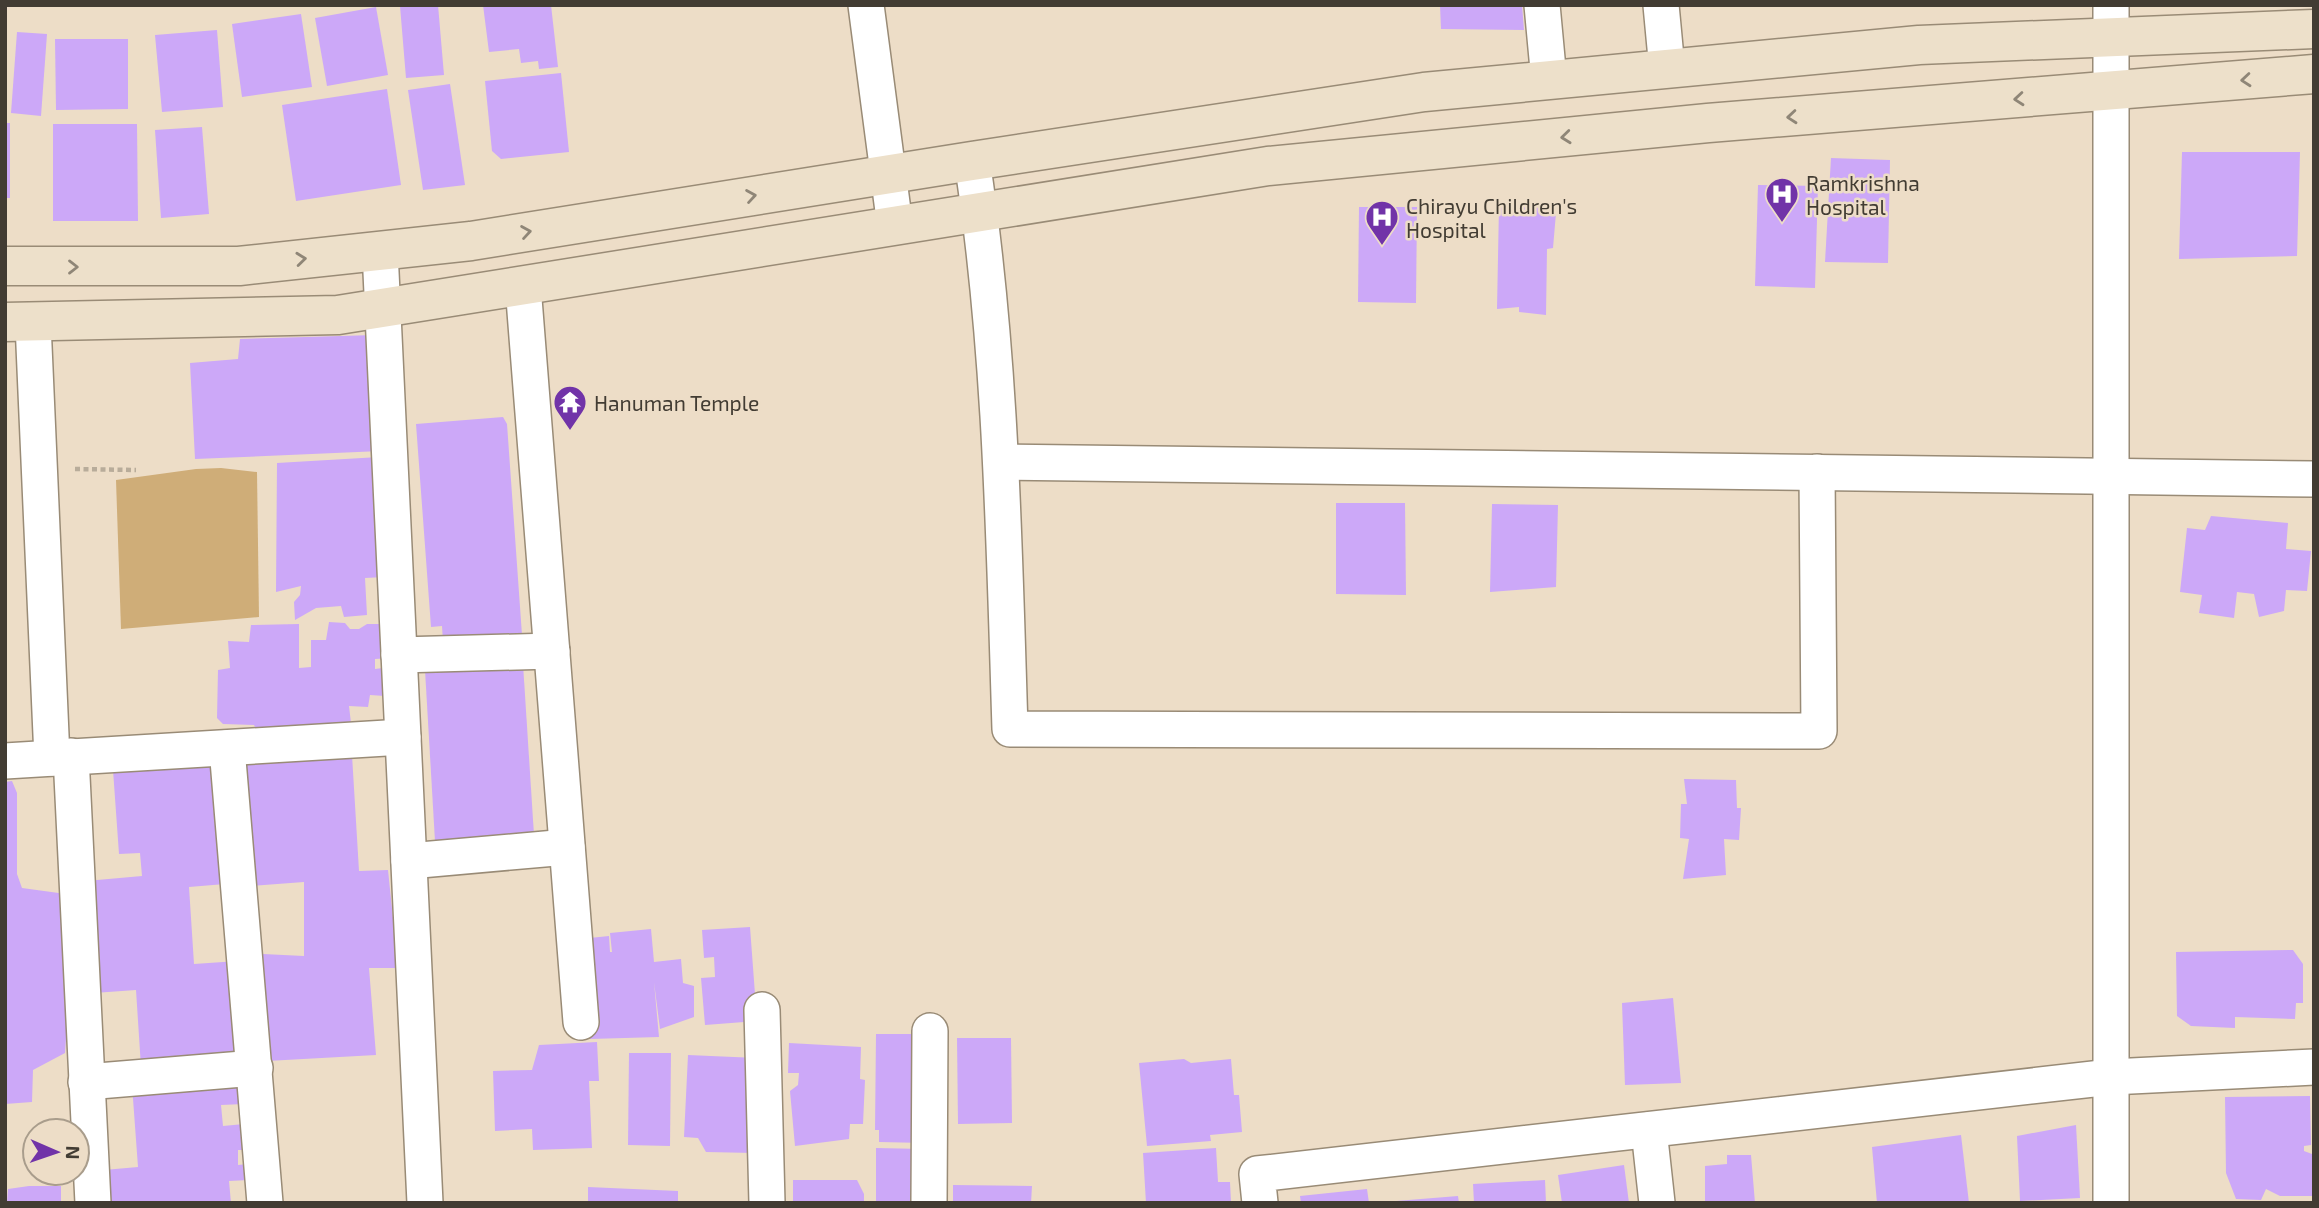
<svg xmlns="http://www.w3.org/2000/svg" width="2319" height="1208" font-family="'Exo 2',sans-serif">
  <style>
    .green { fill: #cfad78 }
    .building { fill: #cca8f8 }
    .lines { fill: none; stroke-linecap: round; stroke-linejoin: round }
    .street-casing { stroke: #998b76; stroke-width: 38 }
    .secondary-casing { stroke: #998b76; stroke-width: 41 }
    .path { stroke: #b8ac9a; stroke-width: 4.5; stroke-dasharray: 5 3.5; stroke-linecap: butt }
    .street { stroke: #fff; stroke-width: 35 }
    .secondary { stroke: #ede0ca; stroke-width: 38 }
    .oneway { stroke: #8f8677 }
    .labels { text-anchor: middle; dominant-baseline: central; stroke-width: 5; stroke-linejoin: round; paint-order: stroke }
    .poi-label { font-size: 21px; fill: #423c33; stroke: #edddc7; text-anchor: start }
  </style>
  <rect width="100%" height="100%" fill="#edddc7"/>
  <polygon class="green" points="221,468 257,472 259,617 121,629 116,480 196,469"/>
  <g class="building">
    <polygon points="438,5 444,75 406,78 400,6"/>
    <polygon points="483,5 551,5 558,67 539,69 538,61 521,63 519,49 489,52"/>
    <polygon points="1440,5 1522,5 1524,30 1441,29"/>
    <polygon points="376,7 388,75 327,86 315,18"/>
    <polygon points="301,14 312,87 242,97 232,24"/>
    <polygon points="217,30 223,107 162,112 155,35"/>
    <polygon points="17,32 47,34 41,116 11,113"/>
    <polygon points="55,39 128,39 128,109 56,110"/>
    <polygon points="561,73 569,152 501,159 492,151 485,81"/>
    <polygon points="450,84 465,185 423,190 408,90"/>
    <polygon points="387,89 401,185 296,201 282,105"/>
    <rect x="5" y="123" width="5" height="75"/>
    <polygon points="53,124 137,124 138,221 53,221"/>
    <polygon points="202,127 209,214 161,218 155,130"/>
    <polygon points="2182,152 2300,152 2297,256 2179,259"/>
    <polygon points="1831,158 1890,160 1888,263 1825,262"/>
    <polygon points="1758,185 1818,186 1815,288 1755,286"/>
    <polygon points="1499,206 1551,208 1556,213 1553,248 1547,249 1546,315 1519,312 1519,307 1497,309"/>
    <polygon points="1359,207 1417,207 1416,303 1358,302"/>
    <polygon points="375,335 381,451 195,459 190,363 238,359 240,339"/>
    <polygon points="503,417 507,424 522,635 443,642 442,626 431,627 416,424"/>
    <polygon points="379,457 384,577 365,578 367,615 344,617 341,606 316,608 295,620 294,602 300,595 301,586 276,592 277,463"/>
    <polygon points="1336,503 1405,503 1406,595 1336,594"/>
    <polygon points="1492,504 1558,505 1556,587 1490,592"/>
    <polygon points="2211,516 2288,523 2286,549 2311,551 2307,591 2286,590 2284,611 2259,617 2254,594 2237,592 2234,618 2199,613 2202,595 2180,592 2187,528 2205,530"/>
    <polygon points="329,622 345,623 350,629 359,629 367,624 383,624 391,658 375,659 375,669 383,668 385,696 370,695 368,707 349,706 351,723 260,736 254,725 223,724 217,718 218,670 230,668 228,641 249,642 251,625 299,624 299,668 311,667 311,640 326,640"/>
    <polygon points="523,664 534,835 435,841 425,670"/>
    <polygon points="352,755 359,871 388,870 394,928 405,929 406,968 369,968 376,1055 267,1061 263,954 304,956 304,882 251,886 242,764"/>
    <polygon points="216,763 225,884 189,887 194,964 238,961 245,1059 141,1067 136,990 94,993 86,881 142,876 140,853 119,854 113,770"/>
    <polygon points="1684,779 1736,780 1737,808 1741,808 1739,840 1724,839 1726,875 1683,879 1689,839 1680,838 1681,804 1687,804"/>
    <polygon points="12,781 17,793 17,874 22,888 66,894 70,982 65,1053 33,1070 32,1102 5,1104 5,782"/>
    <polygon points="750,927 757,1021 705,1025 701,978 715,977 714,957 704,958 702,930"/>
    <polygon points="651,929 654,962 681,959 683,983 694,986 694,1017 660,1029 654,982 659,1037 590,1039 580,939 609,936 610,952 612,952 610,933"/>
    <polygon points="2293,950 2303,964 2303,1003 2296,1003 2295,1019 2235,1017 2235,1028 2191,1026 2177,1016 2176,952"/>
    <polygon points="1673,998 1681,1083 1625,1085 1622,1003"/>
    <polygon points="876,1034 926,1034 925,1143 879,1142 879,1130 875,1130"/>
    <polygon points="957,1038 1011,1038 1012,1123 958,1124"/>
    <polygon points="597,1042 599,1081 589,1081 592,1148 533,1150 532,1129 495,1131 493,1071 532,1070 539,1045"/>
    <polygon points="789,1043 861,1047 860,1079 865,1080 863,1124 850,1124 849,1139 795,1146 790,1091 798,1085 799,1073 788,1073"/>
    <polygon points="629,1053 671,1053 670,1146 628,1145"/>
    <polygon points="688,1055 757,1058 754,1153 706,1152 698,1138 684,1137"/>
    <polygon points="1184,1059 1191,1063 1231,1059 1234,1095 1239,1095 1242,1132 1210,1135 1211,1141 1147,1146 1139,1063"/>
    <polygon points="242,1077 244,1104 221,1105 223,1126 244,1124 246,1150 238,1150 238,1165 248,1164 249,1180 229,1181 231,1203 106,1203 104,1170 138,1167 132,1085"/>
    <polygon points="2310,1096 2311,1145 2304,1146 2304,1151 2312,1154 2312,1196 2280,1196 2266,1189 2261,1200 2236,1199 2226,1173 2225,1097"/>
    <polygon points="2076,1125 2080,1198 2020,1201 2017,1136"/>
    <polygon points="1961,1135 1969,1203 1877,1203 1872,1147"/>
    <polygon points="876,1148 924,1149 923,1203 876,1203"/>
    <polygon points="1216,1148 1218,1182 1230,1182 1231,1203 1146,1203 1143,1153"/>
    <polygon points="1727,1155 1751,1155 1755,1203 1705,1203 1705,1166 1727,1164"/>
    <polygon points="1624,1165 1629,1203 1562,1203 1558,1175"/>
    <polygon points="793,1180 857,1180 864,1194 864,1203 793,1203"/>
    <polygon points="1545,1180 1546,1203 1474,1203 1473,1184"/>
    <polygon points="953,1185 1032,1186 1031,1203 953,1203"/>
    <polygon points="29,1186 61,1186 61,1203 7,1203 8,1189"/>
    <polygon points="588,1187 678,1191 678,1203 588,1203"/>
    <polygon points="1367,1189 1369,1203 1301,1203 1300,1196"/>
    <polygon points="1458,1196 1459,1203 1396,1203 1396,1201"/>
  </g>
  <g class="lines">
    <defs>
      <g id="street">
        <polyline points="866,5 895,226"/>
        <polyline points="1542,5 1549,80"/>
        <polyline points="1661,5 1667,69"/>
        <path d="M972,161C1001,349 1004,540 1010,729L1819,731L1817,472"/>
        <polyline points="380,251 425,1203"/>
        <polyline points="523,286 581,1022"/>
        <polyline points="33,323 52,758"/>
        <polyline points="1002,462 2314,479"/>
        <polyline points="399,655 552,651"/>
        <polyline points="227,748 265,1203"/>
        <polyline points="71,756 93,1203"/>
        <polyline points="5,761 403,737"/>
        <polyline points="409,861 567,847"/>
        <polyline points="762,1010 767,1203"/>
        <polyline points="86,1082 255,1068"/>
        <polyline points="1649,1130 1657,1203"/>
        <polyline points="929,1203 930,1031"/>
        <polyline points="1260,1203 1257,1174 2111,1077 2314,1067"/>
        <polyline points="2111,1203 2111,5"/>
      </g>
      <g id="secondary">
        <polyline points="5,266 239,266 471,241 972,161 1424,92 1919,45 2314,29"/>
        <polyline points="5,322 338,315 1268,166 1708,123 2314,74"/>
      </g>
    </defs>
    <use href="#street" class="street-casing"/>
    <use href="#secondary" class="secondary-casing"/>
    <polyline class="path" points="75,469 136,470"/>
    <use href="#street" class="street"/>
    <use href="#secondary" class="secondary"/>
  </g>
  <defs><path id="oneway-chevron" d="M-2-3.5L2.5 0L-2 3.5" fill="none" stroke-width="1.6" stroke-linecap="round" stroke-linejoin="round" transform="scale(1.75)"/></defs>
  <g class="oneway">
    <use href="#oneway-chevron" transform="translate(2246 80) rotate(175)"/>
    <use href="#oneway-chevron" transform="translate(2019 99) rotate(175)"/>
    <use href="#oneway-chevron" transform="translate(1792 117) rotate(175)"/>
    <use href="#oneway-chevron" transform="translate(1566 137) rotate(174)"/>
    <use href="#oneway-chevron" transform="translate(751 196) rotate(-9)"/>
    <use href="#oneway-chevron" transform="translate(526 232) rotate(-9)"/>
    <use href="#oneway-chevron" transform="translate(301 259) rotate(-6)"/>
    <use href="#oneway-chevron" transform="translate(73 267)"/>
  </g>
  <defs>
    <symbol id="hospital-pin" viewBox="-11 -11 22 30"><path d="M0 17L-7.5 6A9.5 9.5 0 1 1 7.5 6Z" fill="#7133a8" stroke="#edddc7"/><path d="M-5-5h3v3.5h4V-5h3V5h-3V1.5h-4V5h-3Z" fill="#fff"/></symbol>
    <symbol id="temple-pin" viewBox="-11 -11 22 30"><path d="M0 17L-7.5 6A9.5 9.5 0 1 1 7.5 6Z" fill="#7133a8" stroke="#edddc7"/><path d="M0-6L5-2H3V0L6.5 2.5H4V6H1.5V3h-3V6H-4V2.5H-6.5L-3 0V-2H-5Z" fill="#fff"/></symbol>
  </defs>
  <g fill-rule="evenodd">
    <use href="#hospital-pin" x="1763" y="175" width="38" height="52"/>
    <use href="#hospital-pin" x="1363" y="198" width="38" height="52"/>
    <use href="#temple-pin" x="551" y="383" width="38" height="52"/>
  </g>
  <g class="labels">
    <g class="poi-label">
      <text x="1806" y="182">Ramkrishna<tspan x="1806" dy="24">Hospital</tspan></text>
      <text x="1406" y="205">Chirayu Children's<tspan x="1406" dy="24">Hospital</tspan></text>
      <text x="594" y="402">Hanuman Temple</text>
    </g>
  </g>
  <rect width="2319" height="1208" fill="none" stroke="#423c33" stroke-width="14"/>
  <g transform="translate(56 1152) rotate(92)"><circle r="33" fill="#edddc7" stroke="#a99d8c" stroke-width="2"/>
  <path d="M0-5L12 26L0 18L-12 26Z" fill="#7133a8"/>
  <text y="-10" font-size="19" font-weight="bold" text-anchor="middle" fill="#423c33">N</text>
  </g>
</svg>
